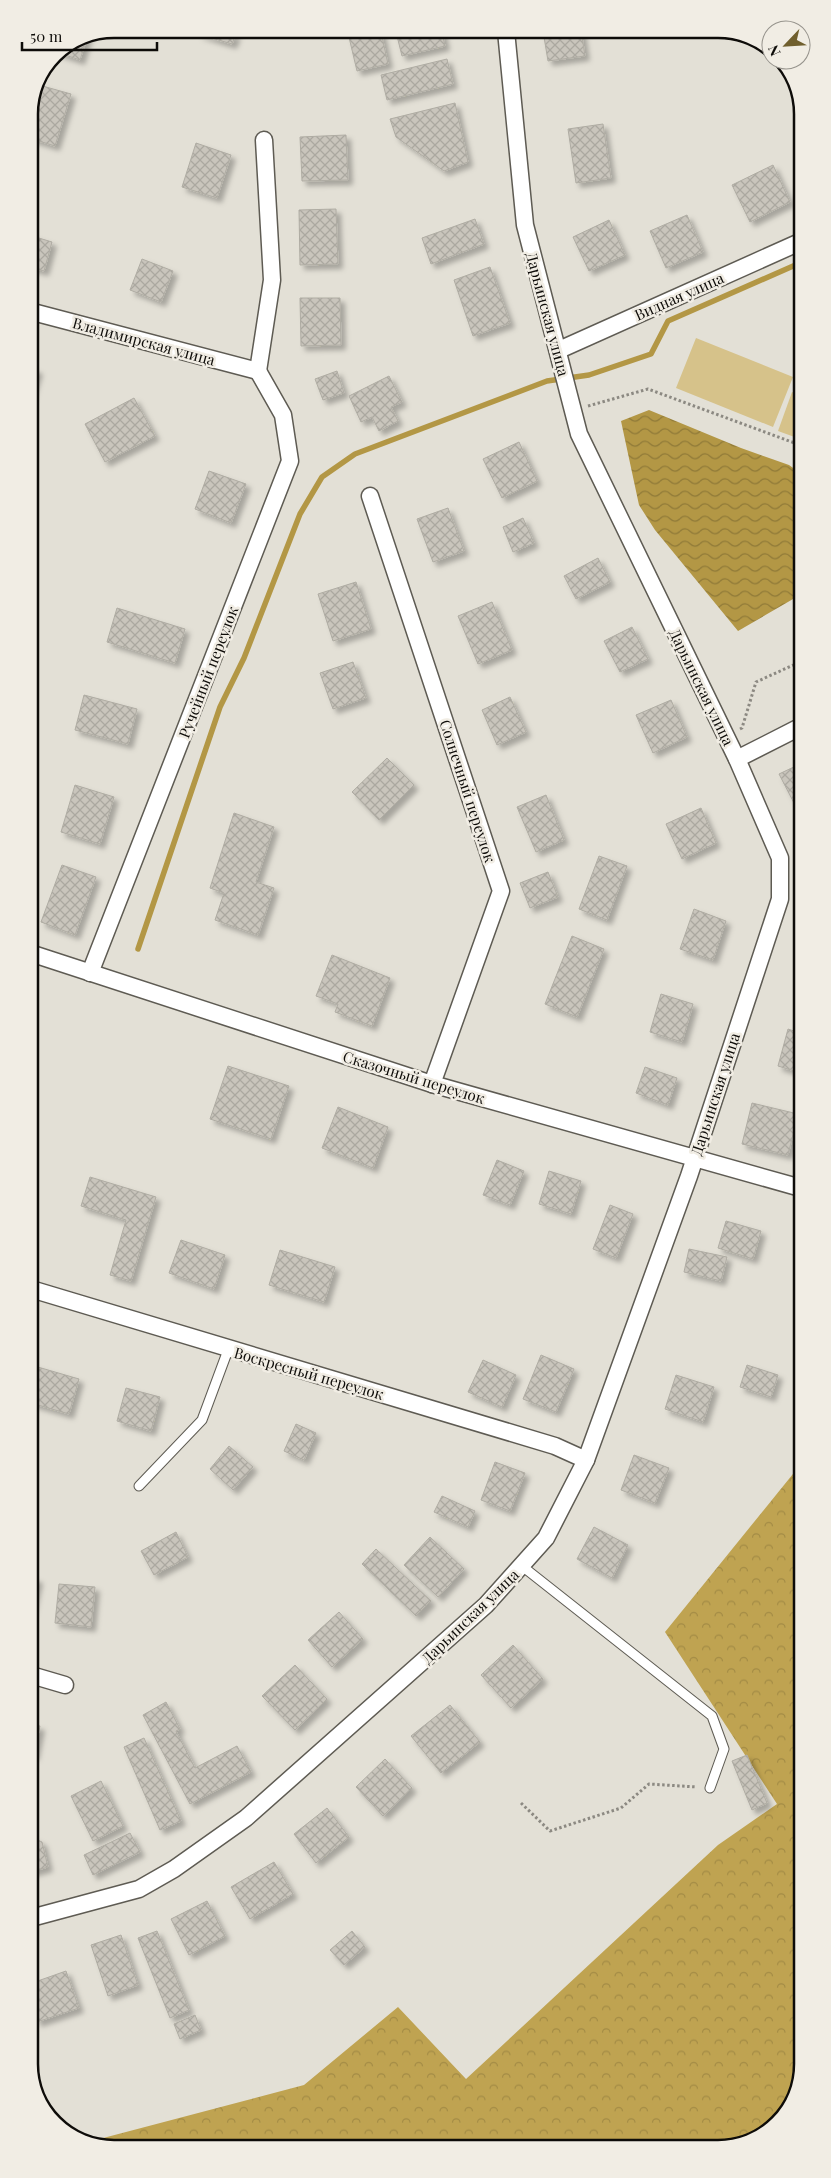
<svg xmlns="http://www.w3.org/2000/svg" width="831" height="2178" font-family="'Playfair Display',serif">
  <style>
    .forest { fill: url(#forest-crowns) }
    .park { fill: #d6c28a }
    .water { fill: url(#water-waves) }
    .lines { fill: none; stroke-linecap: round; stroke-linejoin: round }
    .stream { stroke: #b39745; stroke-width: 5.5 }
    .building { fill: url(#building-cross-hatch); stroke: #afaca3; filter: url(#shadow) }
    .lane-casing { stroke: #5e5b53; stroke-width: 11 }
    .street-casing { stroke: #5e5b53; stroke-width: 19 }
    .path { stroke: #8c8982; stroke-width: 3; stroke-dasharray: 2.5 2.5; stroke-linecap: butt }
    .lane { stroke: #fff; stroke-width: 9 }
    .street { stroke: #fff; stroke-width: 16 }
    .labels { text-anchor: middle; dominant-baseline: central; stroke-width: 5; stroke-linejoin: round; paint-order: stroke }
    .street-label { font-size: 15px; fill: #0e0c09; stroke: #f1ede4 }
    .rim { fill: none; stroke: #0e0c09; stroke-width: 2.5 }
  </style>
  <defs>
    <pattern id="forest-crowns" width="20" height="18" patternUnits="userSpaceOnUse" patternTransform="scale(1.25)"><rect width="20" height="18" fill="#bfa351"/><path d="M2 6a3 3 0 1 1 6 0M12 15a3 3 0 1 1 6 0" fill="none" stroke="#a38b45"/></pattern>
    <pattern id="water-waves" width="16" height="10" patternUnits="userSpaceOnUse" patternTransform="scale(1.25)"><rect width="16" height="10" fill="#b39745"/><path d="M0 5q4-4 8 0t8 0" fill="none" stroke="#907a38"/></pattern>
    <pattern id="building-cross-hatch" width="8" height="8" patternUnits="userSpaceOnUse" patternTransform="scale(1.25)"><rect width="8" height="8" fill="#c9c5bc"/><path d="M0 0l8 8M0 8l8-8" fill="none" stroke="#aba8a0"/></pattern>
    <filter id="shadow"><feDropShadow dx="4.5" dy="4.5" stdDeviation="2.5" flood-color="#0004"/></filter>
  </defs>
  <rect width="100%" height="100%" fill="#e3e0d6"/>
  <polygon class="forest" points="801,1464 802,2065 785,2116 740,2146 107,2149 88,2142 304,2085 398,2007 466,2079 718,1845 777,1804 665,1632"/>
  <g class="park">
    <polygon points="696,338 793,377 773,427 676,388"/>
    <polygon points="792,392 800,395 800,439 778,431"/>
  </g>
  <polygon class="water" points="649,410 741,448 789,465 800,473 800,595 738,631 655,530 639,505 621,421"/>
  <g class="lines">
    <polyline class="stream" points="138,949 220,707 244,658 300,514 322,477 355,454 547,381 589,375 651,354 668,321 800,263"/>
  </g>
  <g class="building">
    <polygon points="581,30 585,56 548,61 543,31"/>
    <polygon points="381,32 388,64 357,71 348,33"/>
    <polygon points="396,32 442,32 445,46 402,56"/>
    <polygon points="198,34 236,34 232,44"/>
    <polygon points="81,35 88,35 80,60 56,52"/>
    <polygon points="447,59 453,84 387,100 381,75"/>
    <polygon points="39,85 71,94 55,146 29,138 29,108"/>
    <polygon points="455,103 468,162 444,171 396,137 390,119"/>
    <polygon points="603,124 611,178 576,183 568,129"/>
    <polygon points="346,135 348,180 302,181 300,137"/>
    <polygon points="196,143 231,155 217,198 182,187"/>
    <polygon points="773,165 790,202 750,222 732,185"/>
    <polygon points="336,209 338,264 300,265 299,210"/>
    <polygon points="687,215 703,252 666,268 650,231"/>
    <polygon points="475,219 484,244 431,264 422,238"/>
    <polygon points="609,220 625,255 589,271 573,237"/>
    <polygon points="29,235 52,242 44,271 29,267"/>
    <polygon points="142,259 173,271 161,302 130,290"/>
    <polygon points="490,267 510,323 473,336 454,280"/>
    <polygon points="300,298 340,298 341,345 301,346"/>
    <polygon points="29,367 38,370 29,399"/>
    <polygon points="337,371 344,393 323,400 315,379"/>
    <polygon points="389,376 402,402 391,407 398,421 379,431 372,417 361,422 349,396"/>
    <polygon points="134,398 155,436 105,462 85,424"/>
    <polygon points="519,442 537,481 502,498 483,459"/>
    <polygon points="209,471 246,484 231,523 195,509"/>
    <polygon points="448,508 464,551 433,562 417,519"/>
    <polygon points="523,518 534,543 513,552 503,527"/>
    <polygon points="598,558 610,582 576,599 564,576"/>
    <polygon points="356,582 371,629 333,641 318,594"/>
    <polygon points="492,602 512,650 478,664 458,616"/>
    <polygon points="117,608 185,629 175,663 107,642"/>
    <polygon points="632,627 648,659 620,672 604,641"/>
    <polygon points="353,662 366,698 333,709 320,673"/>
    <polygon points="84,695 137,709 128,744 75,730"/>
    <polygon points="510,697 526,732 497,745 482,710"/>
    <polygon points="671,700 687,737 653,753 636,715"/>
    <polygon points="387,758 414,785 379,820 352,792"/>
    <polygon points="800,764 800,803 795,805 779,774"/>
    <polygon points="75,785 114,797 100,844 61,832"/>
    <polygon points="546,795 564,840 536,852 517,807"/>
    <polygon points="701,808 716,843 682,859 666,824"/>
    <polygon points="234,813 274,827 256,882 274,888 258,935 215,920 224,893 210,888"/>
    <polygon points="599,856 627,866 607,920 579,909"/>
    <polygon points="62,865 96,877 75,935 41,922"/>
    <polygon points="548,872 558,897 530,908 520,883"/>
    <polygon points="694,909 726,921 713,960 680,949"/>
    <polygon points="572,936 604,949 577,1017 545,1004"/>
    <polygon points="332,955 390,978 372,1026 335,1012 338,1004 316,996"/>
    <polygon points="661,994 693,1004 682,1042 650,1032"/>
    <polygon points="801,1019 801,1073 778,1066 788,1029 797,1032"/>
    <polygon points="228,1066 289,1086 271,1139 210,1119"/>
    <polygon points="645,1067 677,1078 668,1105 636,1093"/>
    <polygon points="752,1103 798,1114 788,1155 742,1144"/>
    <polygon points="338,1107 388,1127 373,1168 322,1148"/>
    <polygon points="497,1160 524,1171 510,1205 483,1195"/>
    <polygon points="549,1171 581,1181 571,1214 539,1204"/>
    <polygon points="90,1177 156,1197 131,1281 110,1275 126,1220 81,1206"/>
    <polygon points="610,1205 633,1214 616,1258 593,1249"/>
    <polygon points="726,1221 761,1231 753,1259 718,1248"/>
    <polygon points="181,1240 225,1255 214,1289 169,1273"/>
    <polygon points="689,1249 727,1257 721,1281 684,1272"/>
    <polygon points="280,1250 335,1267 324,1302 269,1285"/>
    <polygon points="541,1355 574,1369 556,1412 523,1399"/>
    <polygon points="483,1360 516,1375 502,1407 468,1392"/>
    <polygon points="31,1365 79,1379 69,1414 31,1403"/>
    <polygon points="747,1365 778,1375 771,1397 740,1387"/>
    <polygon points="676,1375 714,1387 703,1422 665,1409"/>
    <polygon points="126,1388 160,1397 151,1431 117,1421"/>
    <polygon points="296,1424 316,1433 304,1460 284,1451"/>
    <polygon points="229,1446 253,1467 233,1490 210,1469"/>
    <polygon points="634,1455 669,1468 655,1503 621,1490"/>
    <polygon points="495,1462 525,1473 510,1511 481,1500"/>
    <polygon points="442,1496 475,1511 468,1527 434,1512"/>
    <polygon points="594,1527 628,1545 612,1578 577,1559"/>
    <polygon points="176,1532 188,1557 154,1575 141,1551"/>
    <polygon points="430,1537 464,1569 438,1597 404,1565"/>
    <polygon points="376,1549 431,1601 416,1616 362,1564"/>
    <polygon points="31,1577 38,1579 31,1611"/>
    <polygon points="59,1584 95,1587 91,1627 55,1623"/>
    <polygon points="339,1612 363,1639 332,1667 308,1640"/>
    <polygon points="513,1645 543,1679 511,1708 481,1675"/>
    <polygon points="295,1665 327,1699 295,1730 262,1696"/>
    <polygon points="166,1702 180,1729 176,1731 195,1768 237,1746 251,1772 190,1804 143,1715"/>
    <polygon points="450,1705 480,1742 441,1773 411,1736"/>
    <polygon points="31,1725 40,1726 34,1756 31,1755"/>
    <polygon points="144,1738 181,1821 160,1830 124,1747"/>
    <polygon points="747,1755 767,1803 752,1810 732,1761"/>
    <polygon points="385,1759 412,1788 383,1816 356,1787"/>
    <polygon points="101,1781 123,1826 93,1841 71,1796"/>
    <polygon points="327,1808 349,1837 316,1863 294,1834"/>
    <polygon points="130,1833 140,1852 93,1875 84,1855"/>
    <polygon points="31,1837 42,1842 48,1867 31,1872"/>
    <polygon points="274,1862 293,1894 250,1919 231,1887"/>
    <polygon points="207,1901 225,1936 189,1955 171,1919"/>
    <polygon points="157,1931 189,2010 170,2018 138,1938"/>
    <polygon points="352,1931 365,1947 344,1965 330,1950"/>
    <polygon points="121,1935 138,1985 108,1996 91,1945"/>
    <polygon points="66,1971 79,2008 37,2022 32,2005 32,1983"/>
    <polygon points="195,2015 201,2030 180,2039 174,2024"/>
  </g>
  <g class="lines">
    <defs>
      <g id="lane">
        <polyline points="139,1486 202,1420 228,1350"/>
        <polyline points="522,1566 712,1716 724,1749 710,1788"/>
      </g>
      <g id="street">
        <polyline points="29,311 258,371"/>
        <polyline points="559,350 800,242"/>
        <polyline points="258,371 272,280 264,140"/>
        <polyline points="370,496 501,891 432,1084"/>
        <polyline points="737,759 800,727"/>
        <polyline points="30,953 432,1084 801,1188"/>
        <polyline points="90,973 290,461 283,415 258,371"/>
        <polyline points="31,1289 555,1446 586,1460"/>
        <polyline points="31,1675 65,1685"/>
        <polyline points="31,1918 139,1889 174,1869 246,1818 486,1605 546,1538 586,1460 689,1176 780,899 780,858 737,759 579,434 525,225 506,31"/>
      </g>
    </defs>
    <use href="#lane" class="lane-casing"/>
    <use href="#street" class="street-casing"/>
    <g class="path">
      <polyline points="588,406 648,389 800,445"/>
      <polyline points="740,729 742,728 756,682 800,662"/>
      <polyline points="521,1803 550,1831 621,1808 649,1784 697,1787"/>
    </g>
    <use href="#lane" class="lane"/>
    <use href="#street" class="street"/>
  </g>
  <g class="labels">
    <g class="street-label">
      <text transform="translate(679 296) rotate(-24)">Видная улица</text>
      <text transform="translate(548 314) rotate(75)">Дарьинская улица</text>
      <text transform="translate(144 341) rotate(15)">Владимирская улица</text>
      <text transform="translate(208 672) rotate(-69)">Ручейный переулок</text>
      <text transform="translate(702 687) rotate(64)">Дарьинская улица</text>
      <text transform="translate(468 791) rotate(72)">Солнечный переулок</text>
      <text transform="translate(414 1077) rotate(17)">Сказочный переулок</text>
      <text transform="translate(715 1094) rotate(-72)">Дарьинская улица</text>
      <text transform="translate(309 1373) rotate(16)">Воскресный переулок</text>
      <text transform="translate(470 1616) rotate(-44)">Дарьинская улица</text>
    </g>
  </g>
  <path d="M0 0H831V2178H0ZM114 38H718A76 76 0 0 1 794 114V2064A76 76 0 0 1 718 2140H114A76 76 0 0 1 38 2064V114A76 76 0 0 1 114 38Z" fill="#f1ede4" fill-rule="evenodd"/>
  <path class="rim" d="M114 38H718A76 76 0 0 1 794 114V2064A76 76 0 0 1 718 2140H114A76 76 0 0 1 38 2064V114A76 76 0 0 1 114 38Z"/>
  <g transform="translate(786 45) rotate(245)"><circle r="24" fill="#f1ede4" stroke="#96938c"/>
  <path d="M0-4L9 19L0 12L-9 19Z" fill="#705f2d"/>
  <text y="-8" font-size="14" font-weight="bold" text-anchor="middle" fill="#0e0c09">N</text>
  </g>
  <path d="M22 42v8h135v-8" fill="none" stroke="#0e0c09" stroke-width="2.5"/>
  <text x="30" y="42" font-size="15" fill="#0e0c09" stroke="#f1ede4" stroke-width="4" paint-order="stroke">50 m</text>
</svg>
